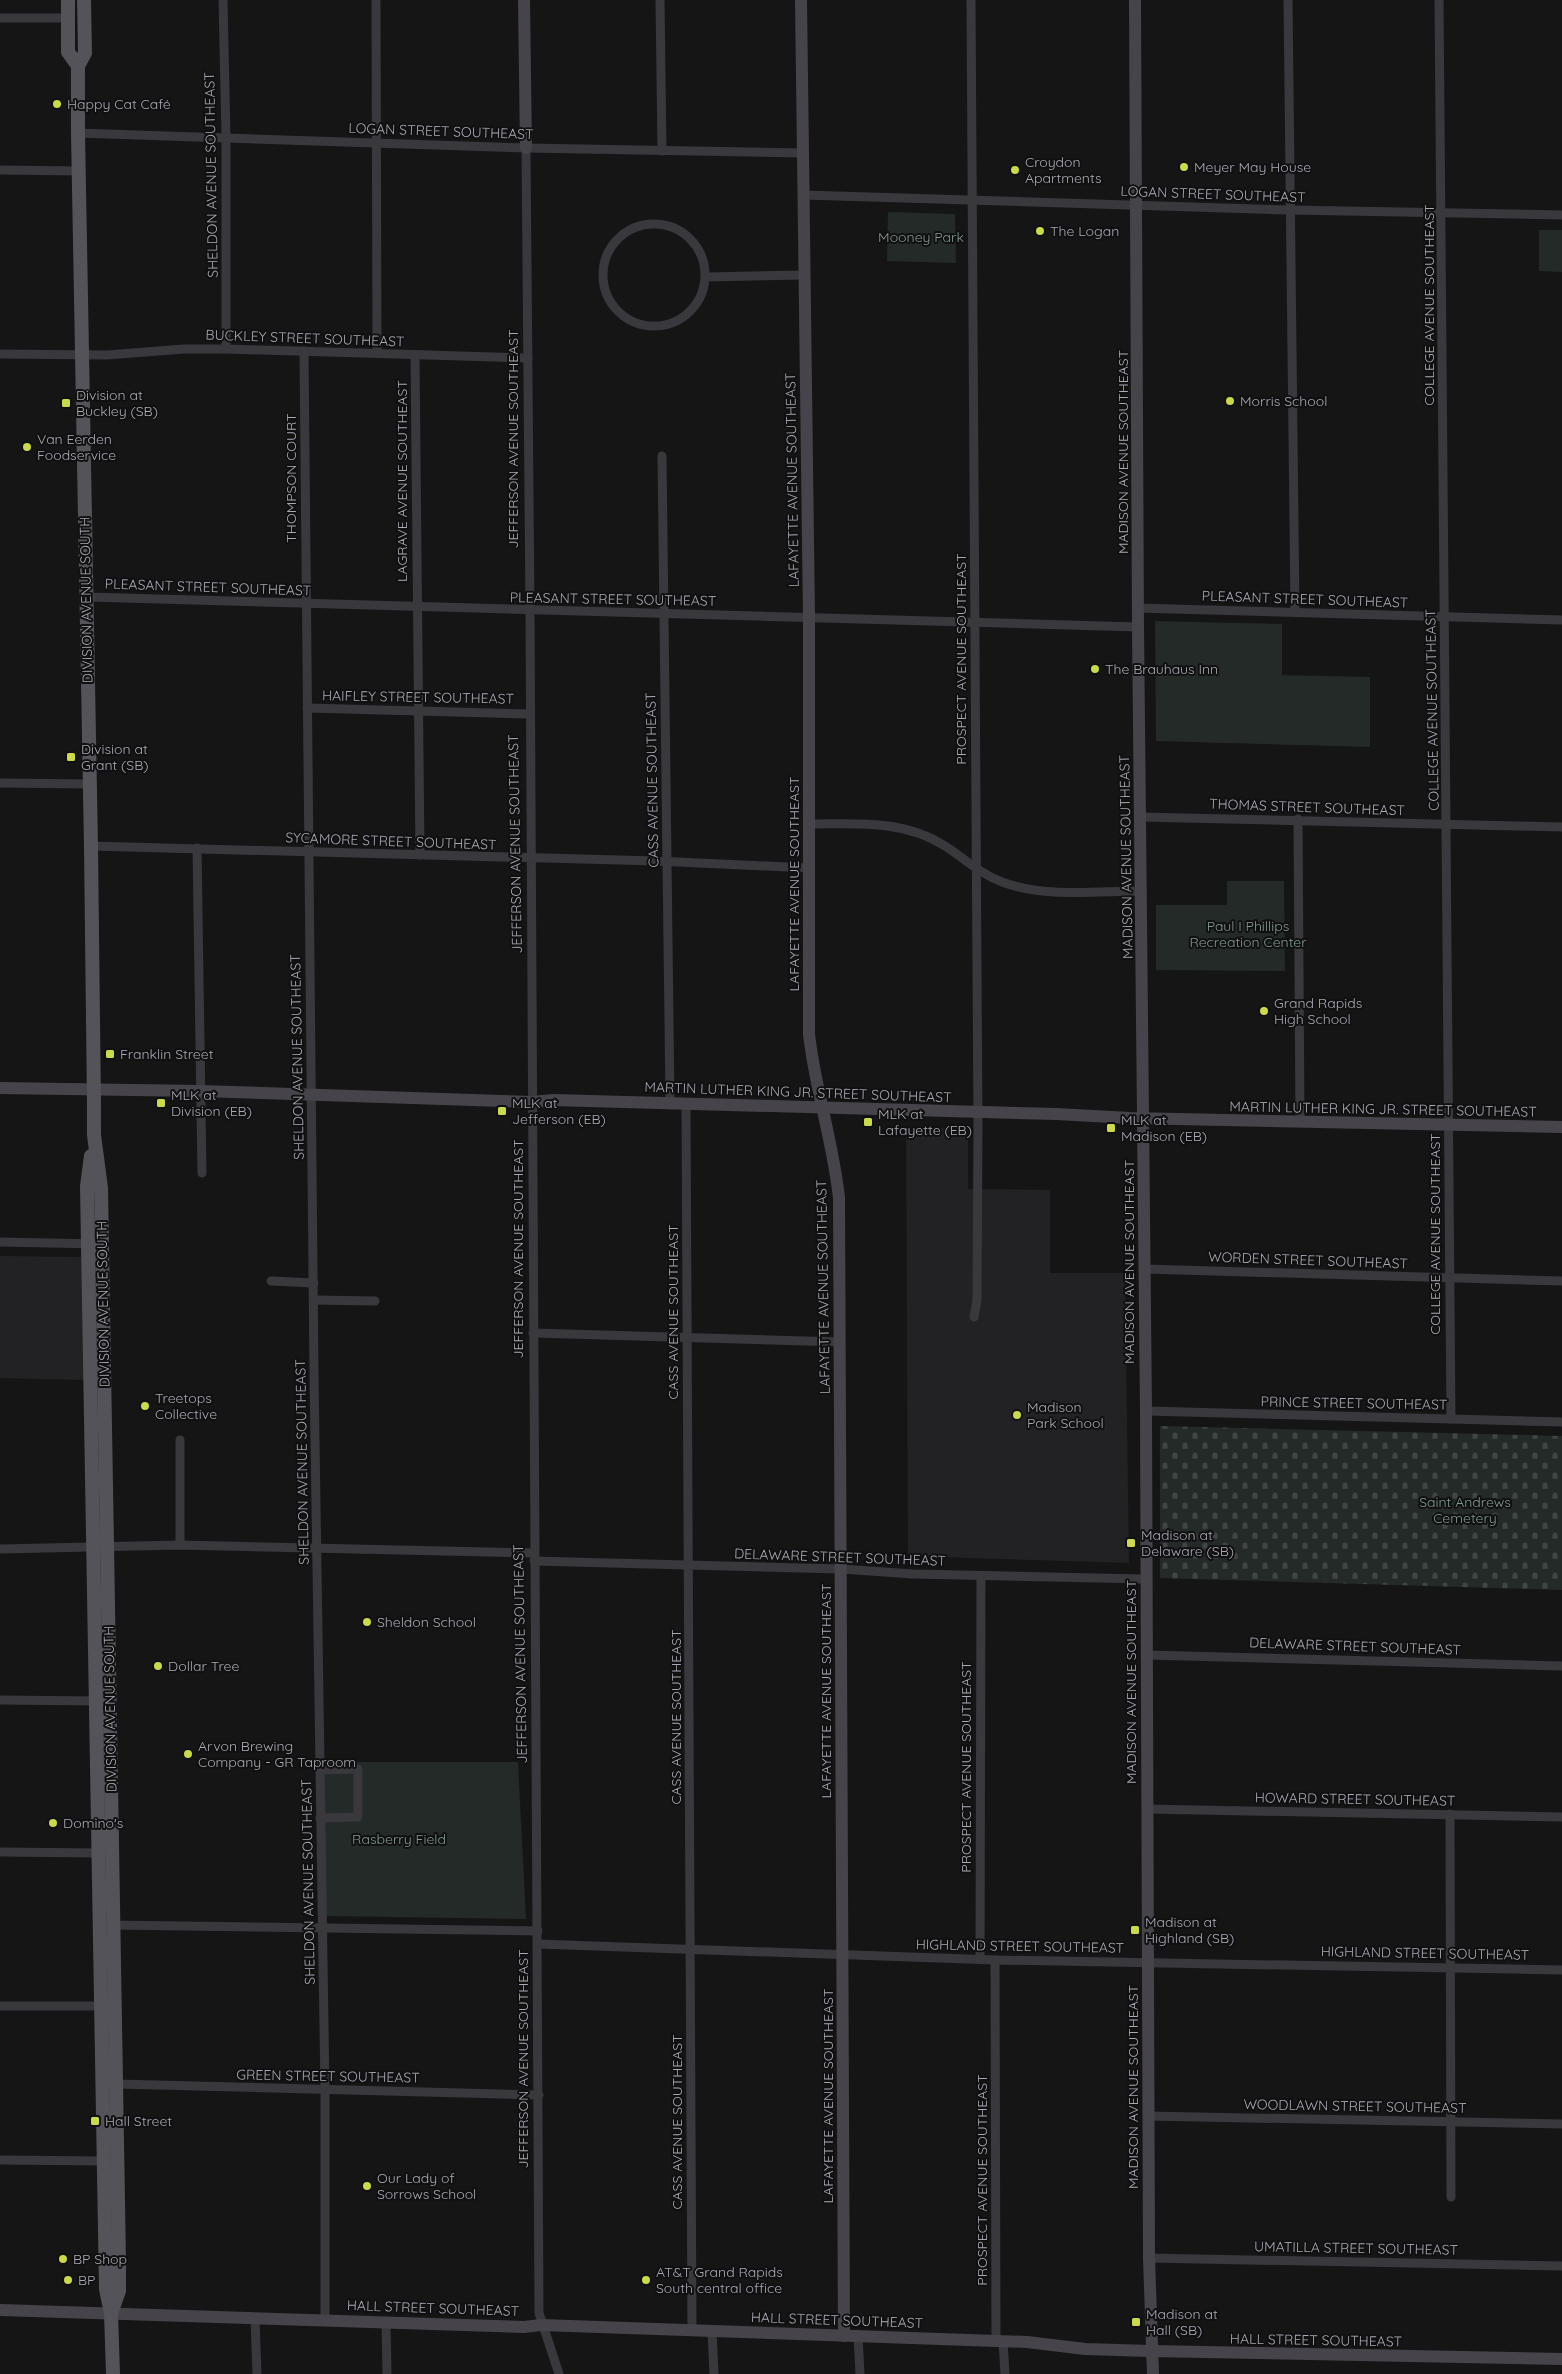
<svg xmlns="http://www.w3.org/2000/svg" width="1562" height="2374" font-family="Quicksand,sans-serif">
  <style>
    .built { fill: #222123 }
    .cemetery { fill: url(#cemetery-stones) }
    .green { fill: #232a27 }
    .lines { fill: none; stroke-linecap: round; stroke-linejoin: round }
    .street { stroke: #39383d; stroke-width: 9 }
    .secondary { stroke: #46444a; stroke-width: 12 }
    .primary { stroke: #545359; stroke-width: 14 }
    .poi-dot { fill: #cada49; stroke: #101011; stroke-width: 2 }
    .labels { text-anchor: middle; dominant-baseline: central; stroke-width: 4; stroke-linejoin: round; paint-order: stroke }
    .poi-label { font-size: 14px; fill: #aaa8b4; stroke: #101011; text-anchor: start }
    .street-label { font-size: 14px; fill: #aaa8b4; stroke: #101011 }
    .park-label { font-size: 14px; fill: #829d8f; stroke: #101011 }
  </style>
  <defs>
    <pattern id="cemetery-stones" width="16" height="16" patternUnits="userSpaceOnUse" patternTransform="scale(1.25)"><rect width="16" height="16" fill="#232a27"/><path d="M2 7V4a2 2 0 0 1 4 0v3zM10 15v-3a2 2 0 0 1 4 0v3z" fill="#404644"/></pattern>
  </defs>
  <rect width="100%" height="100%" fill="#151516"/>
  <g class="built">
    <polygon points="906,1127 968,1129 968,1189 1050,1190 1050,1273 1125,1273 1129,1563 908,1556"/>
    <polygon points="0,1256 82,1257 85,1380 0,1378"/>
  </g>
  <polygon class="cemetery" points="1160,1426 1562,1436 1562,1590 1160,1578"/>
  <g class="green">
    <polygon points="888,212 955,214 956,263 887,261"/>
    <polygon points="1539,230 1562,230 1562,272 1539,271"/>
    <polygon points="1155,621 1282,624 1282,675 1370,677 1370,747 1156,741"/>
    <polygon points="1227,881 1284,881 1285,971 1156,970 1156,905 1227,905"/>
    <polygon points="319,1762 518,1762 526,1919 322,1916"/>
  </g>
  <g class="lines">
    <g class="street">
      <polyline points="223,0 226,137 226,349"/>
      <polyline points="376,0 377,353"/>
      <polyline points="660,0 662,151"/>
      <polyline points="971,0 978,1127 977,1300 974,1317"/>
      <polyline points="1288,0 1295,612"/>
      <polyline points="1439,0 1451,1419"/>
      <polyline points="0,18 68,18"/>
      <polyline points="78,133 526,148 803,153"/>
      <polyline points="526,148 530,611 539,2313 559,2374"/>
      <polyline points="0,170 79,171"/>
      <polyline points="804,195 1290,210 1562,215"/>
      <circle cx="654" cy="275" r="51"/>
      <polyline points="706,277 805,275"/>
      <polyline points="304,351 314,1374 325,2090 325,2320"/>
      <polyline points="0,354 107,355 184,349 226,349 528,358"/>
      <polyline points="415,355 420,855"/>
      <polyline points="662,456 670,1103"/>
      <polyline points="87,597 1138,627"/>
      <polyline points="1138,608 1562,620"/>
      <polyline points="307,708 529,714"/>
      <polyline points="0,783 89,784"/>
      <polyline points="1141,817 1562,827"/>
      <polyline points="1298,819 1300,1121"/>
      <path d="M808,824C855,824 903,819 945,846C964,858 980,874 1002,882C1045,898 1096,891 1142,891"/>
      <polyline points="91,846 656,861 809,868"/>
      <polyline points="197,848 202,1173"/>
      <polyline points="686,1104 692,2331"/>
      <polyline points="0,1242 101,1244"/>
      <polyline points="1144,1269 1562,1281"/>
      <polyline points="271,1281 314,1283"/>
      <polyline points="314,1300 375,1301"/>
      <polyline points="533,1333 840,1342"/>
      <polyline points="1146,1411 1562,1422"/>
      <polyline points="180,1440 180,1545"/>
      <polyline points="0,1549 180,1545 534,1553"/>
      <polyline points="534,1561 841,1569 913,1574 1145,1579"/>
      <polyline points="1147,1655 1562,1666"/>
      <polyline points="0,1700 100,1701"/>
      <polyline points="319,1770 358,1769 358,1817 320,1818"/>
      <polyline points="1147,1809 1562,1817"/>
      <polyline points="1450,1814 1451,2197"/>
      <polyline points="0,1852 102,1853"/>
      <polyline points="110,1925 538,1931"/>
      <polyline points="538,1944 995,1960 1562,1970"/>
      <polyline points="980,1959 981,1576"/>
      <polyline points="995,1960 996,2341"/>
      <polyline points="0,2006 105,2006"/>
      <polyline points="117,2084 539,2095"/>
      <polyline points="1148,2116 1562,2124"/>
      <polyline points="0,2160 107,2161"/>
      <polyline points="1149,2258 1562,2266"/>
      <polyline points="255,2318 257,2374"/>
      <polyline points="386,2322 387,2374"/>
      <polyline points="712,2331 714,2374"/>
      <polyline points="858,2336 860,2374"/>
      <polyline points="1003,2341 1005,2374"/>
    </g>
    <g class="secondary">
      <polyline points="524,0 526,148"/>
      <path d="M801,0L809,618V1034C815,1089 833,1141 839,1198L844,2336"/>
      <polyline points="1135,0 1138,627 1146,1411 1149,2258 1153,2374"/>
      <polyline points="0,1088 200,1091 532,1102 553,1100 1056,1114 1130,1118 1562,1127"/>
      <polyline points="0,2310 524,2327 541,2325 1027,2342 1085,2349 1151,2351 1562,2359"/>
    </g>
    <g class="primary">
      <polyline points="68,0 68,52 78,66"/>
      <polyline points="84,0 85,53 78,66 78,133 91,846 94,1105 94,1135 101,1188 119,2261 119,2291 111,2313"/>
      <polyline points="91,1156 87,1186 106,2289 111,2313 113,2374"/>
    </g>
  </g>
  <g class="poi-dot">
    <circle cx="57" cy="104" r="5"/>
    <circle cx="1184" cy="167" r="5"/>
    <circle cx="1015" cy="170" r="5"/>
    <circle cx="1040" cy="231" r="5"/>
    <circle cx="1230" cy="401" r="5"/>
    <rect x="61" y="398" width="10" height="10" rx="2.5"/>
    <circle cx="27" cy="447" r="5"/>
    <circle cx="1095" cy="669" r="5"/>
    <rect x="66" y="752" width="10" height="10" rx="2.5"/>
    <circle cx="1264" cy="1011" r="5"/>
    <rect x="105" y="1049" width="10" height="10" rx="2.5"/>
    <rect x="156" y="1098" width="10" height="10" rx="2.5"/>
    <rect x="497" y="1106" width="10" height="10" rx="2.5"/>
    <rect x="863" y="1117" width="10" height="10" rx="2.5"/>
    <rect x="1106" y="1123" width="10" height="10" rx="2.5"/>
    <circle cx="145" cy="1406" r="5"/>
    <circle cx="1017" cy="1415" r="5"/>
    <rect x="1126" y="1538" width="10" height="10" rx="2.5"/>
    <circle cx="367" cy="1622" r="5"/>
    <circle cx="158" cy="1666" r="5"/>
    <circle cx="188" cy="1754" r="5"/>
    <circle cx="53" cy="1823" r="5"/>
    <rect x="1130" y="1925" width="10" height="10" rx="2.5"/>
    <rect x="90" y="2116" width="10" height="10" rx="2.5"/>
    <circle cx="367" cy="2186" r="5"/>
    <circle cx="63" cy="2259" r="5"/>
    <circle cx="68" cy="2280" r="5"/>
    <circle cx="646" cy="2280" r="5"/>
    <rect x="1131" y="2317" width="10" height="10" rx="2.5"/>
  </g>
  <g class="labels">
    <g class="poi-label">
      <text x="67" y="104">Happy Cat Café</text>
      <text x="1025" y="162">Croydon<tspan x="1025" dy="16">Apartments</tspan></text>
      <text x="1194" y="167">Meyer May House</text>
      <text x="1050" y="231">The Logan</text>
      <text x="76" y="395">Division at<tspan x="76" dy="16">Buckley (SB)</tspan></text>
      <text x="1240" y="401">Morris School</text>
      <text x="37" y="439">Van Eerden<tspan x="37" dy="16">Foodservice</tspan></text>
      <text x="1105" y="669">The Brauhaus Inn</text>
      <text x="81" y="749">Division at<tspan x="81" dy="16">Grant (SB)</tspan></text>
      <text x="1274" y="1003">Grand Rapids<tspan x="1274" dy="16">High School</tspan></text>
      <text x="120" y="1054">Franklin Street</text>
      <text x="171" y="1095">MLK at<tspan x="171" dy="16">Division (EB)</tspan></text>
      <text x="512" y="1103">MLK at<tspan x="512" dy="16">Jefferson (EB)</tspan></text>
      <text x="878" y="1114">MLK at<tspan x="878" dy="16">Lafayette (EB)</tspan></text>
      <text x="1121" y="1120">MLK at<tspan x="1121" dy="16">Madison (EB)</tspan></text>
      <text x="155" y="1398">Treetops<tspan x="155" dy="16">Collective</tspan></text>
      <text x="1027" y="1407">Madison<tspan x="1027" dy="16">Park School</tspan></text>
      <text x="1141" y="1535">Madison at<tspan x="1141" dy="16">Delaware (SB)</tspan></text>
      <text x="377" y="1622">Sheldon School</text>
      <text x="168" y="1666">Dollar Tree</text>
      <text x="198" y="1746">Arvon Brewing<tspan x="198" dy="16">Company - GR Taproom</tspan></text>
      <text x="63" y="1823">Domino's</text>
      <text x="1145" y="1922">Madison at<tspan x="1145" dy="16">Highland (SB)</tspan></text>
      <text x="105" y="2121">Hall Street</text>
      <text x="377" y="2178">Our Lady of<tspan x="377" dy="16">Sorrows School</tspan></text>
      <text x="73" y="2259">BP Shop</text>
      <text x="656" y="2272">AT&amp;T Grand Rapids<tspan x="656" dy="16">South central office</tspan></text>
      <text x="78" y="2280">BP</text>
      <text x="1146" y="2314">Madison at<tspan x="1146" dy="16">Hall (SB)</tspan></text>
    </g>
    <g class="street-label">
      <text transform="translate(441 131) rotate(2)">LOGAN STREET SOUTHEAST</text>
      <text transform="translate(211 175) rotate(-91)">SHELDON AVENUE SOUTHEAST</text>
      <text transform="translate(1213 194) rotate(2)">LOGAN STREET SOUTHEAST</text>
      <text transform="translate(1429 305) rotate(-90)">COLLEGE AVENUE SOUTHEAST</text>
      <text transform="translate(305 338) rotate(2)">BUCKLEY STREET SOUTHEAST</text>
      <text transform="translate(513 439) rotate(-90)">JEFFERSON AVENUE SOUTHEAST</text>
      <text transform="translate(1123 452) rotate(-90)">MADISON AVENUE SOUTHEAST</text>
      <text transform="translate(291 478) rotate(-90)">THOMPSON COURT</text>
      <text transform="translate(792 480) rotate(-91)">LAFAYETTE AVENUE SOUTHEAST</text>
      <text transform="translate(402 481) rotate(-90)">LAGRAVE AVENUE SOUTHEAST</text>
      <text transform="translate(208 587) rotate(2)">PLEASANT STREET SOUTHEAST</text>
      <text transform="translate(613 599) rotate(1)">PLEASANT STREET SOUTHEAST</text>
      <text transform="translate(1305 599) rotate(2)">PLEASANT STREET SOUTHEAST</text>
      <text transform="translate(86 600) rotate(-91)">DIVISION AVENUE SOUTH</text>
      <text transform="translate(961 659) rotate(-90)">PROSPECT AVENUE SOUTHEAST</text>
      <text transform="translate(418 697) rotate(1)">HAIFLEY STREET SOUTHEAST</text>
      <text transform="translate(1432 710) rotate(-91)">COLLEGE AVENUE SOUTHEAST</text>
      <text transform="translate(652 780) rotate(-91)">CASS AVENUE SOUTHEAST</text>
      <text transform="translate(1307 807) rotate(2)">THOMAS STREET SOUTHEAST</text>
      <text transform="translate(391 841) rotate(2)">SYCAMORE STREET SOUTHEAST</text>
      <text transform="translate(515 844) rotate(-91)">JEFFERSON AVENUE SOUTHEAST</text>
      <text transform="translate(1126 857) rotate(-91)">MADISON AVENUE SOUTHEAST</text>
      <text transform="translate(794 884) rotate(-90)">LAFAYETTE AVENUE SOUTHEAST</text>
      <text transform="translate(297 1057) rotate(-91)">SHELDON AVENUE SOUTHEAST</text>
      <text transform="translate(798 1092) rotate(2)">MARTIN LUTHER KING JR. STREET SOUTHEAST</text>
      <text transform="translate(1383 1109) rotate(1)">MARTIN LUTHER KING JR. STREET SOUTHEAST</text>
      <text transform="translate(1435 1234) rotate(-90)">COLLEGE AVENUE SOUTHEAST</text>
      <text transform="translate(518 1249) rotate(-90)">JEFFERSON AVENUE SOUTHEAST</text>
      <text transform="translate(1308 1260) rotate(2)">WORDEN STREET SOUTHEAST</text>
      <text transform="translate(1129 1262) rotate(-90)">MADISON AVENUE SOUTHEAST</text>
      <text transform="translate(823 1287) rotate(-91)">LAFAYETTE AVENUE SOUTHEAST</text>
      <text transform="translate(103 1304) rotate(-91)">DIVISION AVENUE SOUTH</text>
      <text transform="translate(673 1312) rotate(-90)">CASS AVENUE SOUTHEAST</text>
      <text transform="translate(1354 1403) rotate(1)">PRINCE STREET SOUTHEAST</text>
      <text transform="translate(302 1462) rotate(-91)">SHELDON AVENUE SOUTHEAST</text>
      <text transform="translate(840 1557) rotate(2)">DELAWARE STREET SOUTHEAST</text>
      <text transform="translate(1355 1646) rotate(2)">DELAWARE STREET SOUTHEAST</text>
      <text transform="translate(520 1654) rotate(-91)">JEFFERSON AVENUE SOUTHEAST</text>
      <text transform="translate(1131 1682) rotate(-90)">MADISON AVENUE SOUTHEAST</text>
      <text transform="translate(826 1691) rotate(-90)">LAFAYETTE AVENUE SOUTHEAST</text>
      <text transform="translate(110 1709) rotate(-91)">DIVISION AVENUE SOUTH</text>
      <text transform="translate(676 1717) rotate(-90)">CASS AVENUE SOUTHEAST</text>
      <text transform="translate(966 1767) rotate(-90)">PROSPECT AVENUE SOUTHEAST</text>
      <text transform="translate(1355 1799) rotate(1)">HOWARD STREET SOUTHEAST</text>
      <text transform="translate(308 1882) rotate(-91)">SHELDON AVENUE SOUTHEAST</text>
      <text transform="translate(1020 1946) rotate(1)">HIGHLAND STREET SOUTHEAST</text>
      <text transform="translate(1425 1953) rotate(1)">HIGHLAND STREET SOUTHEAST</text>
      <text transform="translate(523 2059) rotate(-90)">JEFFERSON AVENUE SOUTHEAST</text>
      <text transform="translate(328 2076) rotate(1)">GREEN STREET SOUTHEAST</text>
      <text transform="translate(1133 2087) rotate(-90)">MADISON AVENUE SOUTHEAST</text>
      <text transform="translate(828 2096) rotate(-90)">LAFAYETTE AVENUE SOUTHEAST</text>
      <text transform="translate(1355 2106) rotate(1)">WOODLAWN STREET SOUTHEAST</text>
      <text transform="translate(677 2122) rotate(-90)">CASS AVENUE SOUTHEAST</text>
      <text transform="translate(982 2180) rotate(-90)">PROSPECT AVENUE SOUTHEAST</text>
      <text transform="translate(1356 2248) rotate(1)">UMATILLA STREET SOUTHEAST</text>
      <text transform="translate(433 2308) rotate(2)">HALL STREET SOUTHEAST</text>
      <text transform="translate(837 2320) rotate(2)">HALL STREET SOUTHEAST</text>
      <text transform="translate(1316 2340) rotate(1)">HALL STREET SOUTHEAST</text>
    </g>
    <g class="park-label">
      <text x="921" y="237">Mooney Park</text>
      <text x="1248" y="926">Paul I Phillips<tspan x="1248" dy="16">Recreation Center</tspan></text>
      <text x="1465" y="1502">Saint Andrews<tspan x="1465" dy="16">Cemetery</tspan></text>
      <text x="399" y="1839">Rasberry Field</text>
    </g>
  </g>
</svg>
